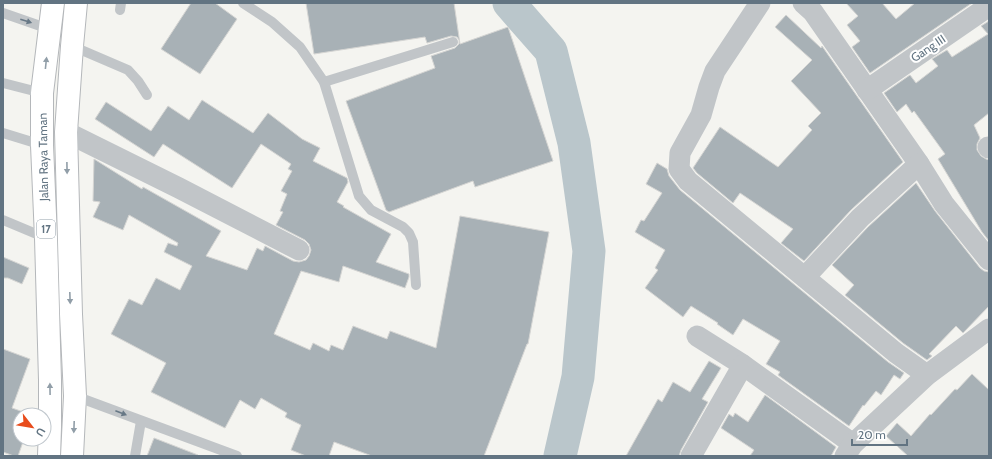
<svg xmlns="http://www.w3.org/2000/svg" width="992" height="459" font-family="Cabin,sans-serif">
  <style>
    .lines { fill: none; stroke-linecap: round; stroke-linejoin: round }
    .river { stroke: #bac6cb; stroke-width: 33 }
    .building { fill: #a8b1b6; stroke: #d5d5d3 }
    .trunk-casing { stroke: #b4b7ba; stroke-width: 24 }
    .service { stroke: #c1c5c8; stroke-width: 10 }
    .minor { stroke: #c1c5c8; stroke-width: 21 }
    .trunk { stroke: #fff; stroke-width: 22 }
    .oneway { fill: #677886 }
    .oneway2 { fill: #919ea8 }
    .labels { text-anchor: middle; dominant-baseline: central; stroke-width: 4; stroke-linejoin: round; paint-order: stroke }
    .shield { fill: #fff; stroke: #919ea8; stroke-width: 1 }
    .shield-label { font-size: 11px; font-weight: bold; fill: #627482 }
    .street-label { font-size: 12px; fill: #627482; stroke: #fff }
  </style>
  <rect width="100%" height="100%" fill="#f4f4f0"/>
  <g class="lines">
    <polyline class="river" points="509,3 551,51 574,143 589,251 578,377 560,456"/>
  </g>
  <g class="building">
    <polygon points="191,3 215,3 237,19 200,74 161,49"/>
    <polygon points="306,3 454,3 460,44 508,27 553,161 475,187 473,181 389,212 386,210 346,101 435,68 431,56 455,48 459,44 459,40 457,37 451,36 427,43 425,37 314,54"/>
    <polygon points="846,3 882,3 896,19 915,3 972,3 870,73 852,47 860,41 847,25 858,16"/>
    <polygon points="786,15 821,48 822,46 903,162 851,210 804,261 781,243 793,229 740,193 733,203 697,173 693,168 720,127 778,167 812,130 808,126 821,113 791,81 812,60 775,27"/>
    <polygon points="989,21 989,113 974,125 980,138 977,144 977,150 981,156 986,159 989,160 989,241 982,232 938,159 945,154 914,111 912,113 906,104 897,112 884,93 910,75 916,83 938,66 932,59 947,50 952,57 988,34 981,26"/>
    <polygon points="202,100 253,133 268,113 302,139 320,148 313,161 347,178 348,182 337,202 344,206 343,207 391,234 376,262 409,274 409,277 405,288 343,266 339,282 301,271 274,334 310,350 313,343 329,351 331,345 343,350 353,326 387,339 390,331 436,348 460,216 549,232 528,344 527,344 484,456 372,456 334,442 329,456 306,456 291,450 301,425 285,417 287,413 261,398 255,409 240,400 225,428 151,392 166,363 111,334 129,299 142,305 156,278 180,290 192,266 164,252 168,243 177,246 178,243 129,215 123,230 93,217 100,202 93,201 94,159 142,189 143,187 221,231 206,256 247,270 257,248 263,251 265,246 293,261 299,262 306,260 309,256 311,250 309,244 305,240 276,225 283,212 280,211 287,194 281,191 292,171 288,169 291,164 261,144 232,188 163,144 154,157 95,119 106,102 151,131 168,106 189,120"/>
    <polygon points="657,163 667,169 669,176 680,190 888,362 904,373 900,379 894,375 881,395 876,391 864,406 863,405 849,426 778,375 780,372 766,364 780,341 743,319 733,335 717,324 718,323 691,306 683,317 645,288 658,270 655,268 665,250 635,232 641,220 644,221 662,193 646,184"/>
    <polygon points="916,183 935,211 980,268 984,271 989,272 989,306 963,333 956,326 929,354 932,356 927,360 903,343 845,295 854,285 832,265 868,227"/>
    <polygon points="3,257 29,268 22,284 8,278 3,278"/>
    <polygon points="3,349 30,359 12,408 32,415 20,415 20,439 24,439 18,456 14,456 3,452"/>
    <polygon points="709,361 721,368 702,399 708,402 681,450 679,456 626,456 658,399 662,402 673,382 690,392"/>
    <polygon points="972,374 989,390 989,456 908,456 886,436 897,423 911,436 930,414 931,415 955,389 957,390"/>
    <polygon points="765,395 836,447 831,456 750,456 754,450 721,428 729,414 733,417 735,413 748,422"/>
    <polygon points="154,438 198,455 198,456 147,456"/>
  </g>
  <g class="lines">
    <defs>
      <g id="trunk">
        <polyline points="49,456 50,427 50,380 46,238 42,145 42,93 53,3"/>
        <polyline points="72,456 75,396 71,314 66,132 72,46 76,3"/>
      </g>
    </defs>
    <use href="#trunk" class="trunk-casing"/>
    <g class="service">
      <polyline points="243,3 272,22 300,47 324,82 359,196 371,210 403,227 409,233 413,242 416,285"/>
      <polyline points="120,10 121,3"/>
      <polyline points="3,13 49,29"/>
      <polyline points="72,46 128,70 138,81 147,95"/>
      <polyline points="324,82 453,42"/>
      <polyline points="3,83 42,93"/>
      <polyline points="3,133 42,145"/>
      <polyline points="3,220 46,238"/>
      <polyline points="75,396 237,456"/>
      <polyline points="135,456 141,421"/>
    </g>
    <g class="minor">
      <polyline points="760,3 715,71 709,87 701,115 680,153 679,169 688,181 896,353 927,375"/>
      <polyline points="803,3 813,12 919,164 944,204 989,260"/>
      <polyline points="867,90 989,6"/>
      <polyline points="66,132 179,188 299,250"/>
      <polyline points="988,147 989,148"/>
      <polyline points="805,277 860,218 919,164"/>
      <polyline points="697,336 743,365 853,444"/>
      <polyline points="691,456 743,365"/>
      <polyline points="845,456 853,444 927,375 989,329"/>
    </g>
    <use href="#trunk" class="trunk"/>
  </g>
  <defs><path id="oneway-solid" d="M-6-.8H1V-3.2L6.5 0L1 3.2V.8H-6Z"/></defs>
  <g class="oneway">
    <use href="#oneway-solid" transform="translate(26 21) rotate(18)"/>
    <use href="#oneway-solid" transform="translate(121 413) rotate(21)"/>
  </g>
  <g class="oneway2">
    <use href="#oneway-solid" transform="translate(46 63) rotate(-84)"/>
    <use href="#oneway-solid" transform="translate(67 168) rotate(89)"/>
    <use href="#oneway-solid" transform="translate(70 298) rotate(88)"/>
    <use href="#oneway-solid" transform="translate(50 389) rotate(-91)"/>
    <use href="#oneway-solid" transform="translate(74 427) rotate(92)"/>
  </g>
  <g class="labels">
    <rect class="shield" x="37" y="220" width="18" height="18" rx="3"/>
    <g class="shield-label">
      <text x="46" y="229">17</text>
    </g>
    <g class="street-label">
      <text transform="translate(928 48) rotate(-34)">Gang III</text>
      <text transform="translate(43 157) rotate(-91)">Jalan Raya Taman</text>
    </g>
  </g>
  <rect width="992" height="459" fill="none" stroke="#627482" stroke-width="8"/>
  <g transform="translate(32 427) rotate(121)"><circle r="19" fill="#ffffff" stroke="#c0c7cd"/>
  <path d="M0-3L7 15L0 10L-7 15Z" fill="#e84c1c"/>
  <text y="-6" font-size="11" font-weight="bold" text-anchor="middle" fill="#627482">U</text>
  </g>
  <path d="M852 439v6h55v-6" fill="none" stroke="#627482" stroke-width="2"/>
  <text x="858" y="439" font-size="12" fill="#627482" stroke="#ffffff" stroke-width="3" paint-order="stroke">20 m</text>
</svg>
